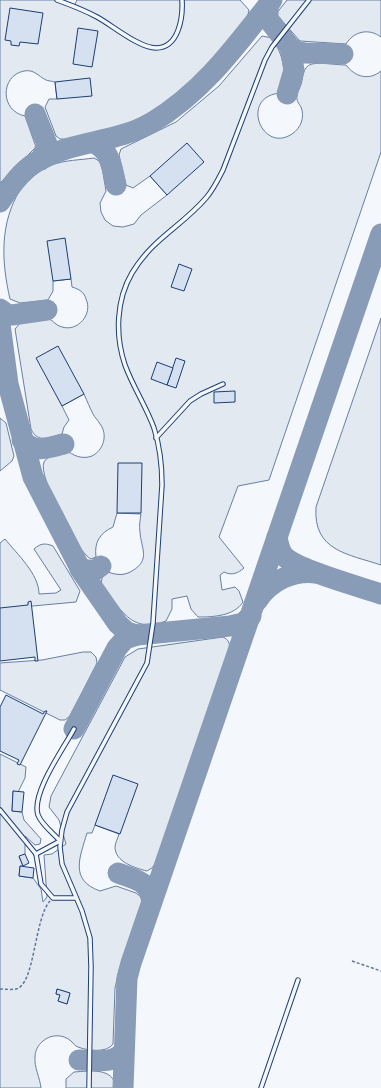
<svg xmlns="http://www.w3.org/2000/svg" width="381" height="1088" font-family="'Sofia Sans Condensed',sans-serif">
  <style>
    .green { fill: #e3e9f0; stroke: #687fa3; fill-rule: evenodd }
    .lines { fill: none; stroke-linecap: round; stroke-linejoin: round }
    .taxiway { stroke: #889bb7; stroke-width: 21 }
    .building { fill: #d5e0f0; stroke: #1d3f73 }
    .service-casing { stroke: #1d3f73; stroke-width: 5.5 }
    .path { stroke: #5e769c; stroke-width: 1.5; stroke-dasharray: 3 2; stroke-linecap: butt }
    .service { stroke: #f4f7fb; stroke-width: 3.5 }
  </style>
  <rect width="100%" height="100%" fill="#f4f7fb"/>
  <g class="green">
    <path d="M0,0H57L74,6L77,0H240L249,10C248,21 236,31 229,40C216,55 203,72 188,85C159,112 101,142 60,139L56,136L45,107L49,99H57L55,82C52,81 48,81 46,80C38,76 34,69 24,71C0,76 0,111 25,116L36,147L0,183Z"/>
    <path d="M287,0H381V37C369,28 354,31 346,44L300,41L276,14Z"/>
    <path d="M262,36L272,38C284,57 287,71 280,93C239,97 262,154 292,134C301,128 305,117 301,107C299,104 296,100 297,96C297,93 299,90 300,87C304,79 301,67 312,64C322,62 336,65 346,65C355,77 369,81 381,71V152L269,480L238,486L219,537L244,568C238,573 232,576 224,572L220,575L222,590L235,587L239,591L243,602C234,616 214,617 198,617L191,609L187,596L172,599V609L166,621C131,635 120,608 101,584L102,578L108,572C116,575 124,576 132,571C151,560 141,548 140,532C139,526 140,520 141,514L117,513L113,527C100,533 94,542 96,557L91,559C78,554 37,475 44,462C47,455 62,454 69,452C76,457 84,459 92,456C104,450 108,434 100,424C98,420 95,418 93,414C90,408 87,401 84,394L62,406L69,420L64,427L62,434C49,437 38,444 31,429L15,329L21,322C29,321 41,317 49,319C53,320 56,326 62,327C78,332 93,314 86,299C84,292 79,289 72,287L71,279L53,281V291L48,300L20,303L10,299C1,260 0,223 20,190C29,179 38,171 52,165C64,160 81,160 94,158L99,161L102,167L106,191L100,203L101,212L105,220L113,226L123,227L134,224L141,215L167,195L150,176L133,188L126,185L119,155L121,149L176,122L219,86Z"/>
    <path d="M381,318V565C348,554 313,551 316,507Z"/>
    <polygon points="0,418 6,423 14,456 12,461 0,471"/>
    <path d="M5,539C17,554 39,574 39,594L56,593L61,590L34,549C41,543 45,543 53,546L80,591L76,602L0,609V543Z"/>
    <path d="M223,637C229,640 230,643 229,650L157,861L152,868L147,871C135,868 115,862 115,847C115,843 118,838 119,834L95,825L92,833H87C80,857 69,880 100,891L116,886L136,893L141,897L142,904L119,970L115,988L113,1044C107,1053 88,1051 78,1047C75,1046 74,1044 71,1041C63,1034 51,1034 43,1041C38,1045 35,1051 35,1057C34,1067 40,1078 41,1088H0V754L26,767L25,778L18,792L13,791L12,811L22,812L24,820L41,839L40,844L35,845L25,836V854L19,857L23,866H20L19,876L33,878L41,889L43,902L47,897L44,855L52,854L66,844L59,820L49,807L51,796L125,657L138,649ZM57,989L70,993L67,1004L58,1001L60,995L56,994Z"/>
    <polygon points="83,652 91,652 96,657 97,663 70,716 65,720 60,720 0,690 0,663 42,660"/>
    <path d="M74,1072C90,1071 114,1067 116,1088H66V1079Z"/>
  </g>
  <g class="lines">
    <g class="taxiway">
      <polyline points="268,6 268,19 290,47 297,52 305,53 343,54"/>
      <polyline points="287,94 294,70 290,47"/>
      <polyline points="35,114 47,144 41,160"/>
      <path d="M94,143C111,150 112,169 116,185"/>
      <path d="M0,202C10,187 21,171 36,162C70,141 116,143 151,123C203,92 236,46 272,0"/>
      <polyline points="0,309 7,314 12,315 47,310"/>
      <polyline points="0,324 8,384 33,477 82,572 118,624 127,632 137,635"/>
      <path d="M22,440C36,454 46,448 64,444"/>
      <path d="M277,537C278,543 279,549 283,555C294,569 361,587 381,594"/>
      <polyline points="80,569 94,571 101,566"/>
      <path d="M257,601C270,581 293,570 316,573"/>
      <polyline points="74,729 117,648 125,639 137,635 230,626 243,623 251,616"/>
      <path d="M118,873C136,880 148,880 152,901"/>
      <path d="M79,1060C96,1060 113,1065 124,1051"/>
      <polyline points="123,1088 127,978 131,963 381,234"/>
    </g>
  </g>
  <g class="building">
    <polygon points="10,8 43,13 38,44 20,42 19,46 11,45 11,41 5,40"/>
    <polygon points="78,28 98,31 92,67 73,64"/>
    <polygon points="90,78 92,96 57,99 55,82"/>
    <polygon points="187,143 204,162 167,195 150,176"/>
    <polygon points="65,238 71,279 53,281 47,241"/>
    <polygon points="179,264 192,269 184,291 171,287"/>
    <polygon points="58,346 84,394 62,406 36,358"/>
    <polygon points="176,358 185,361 176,388 167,385"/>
    <polygon points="157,362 173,368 167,385 151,379"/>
    <polygon points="235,391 235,402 214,403 214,392"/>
    <polygon points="118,463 142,463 141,513 117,513"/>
    <polygon points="31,601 38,661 35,661 35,657 0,661 0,608 28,605 28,602"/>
    <polygon points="6,695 43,714 45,711 47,711 20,765 17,764 19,760 0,751 0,707"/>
    <polygon points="113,775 138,784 120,834 95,825"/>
    <polygon points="13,791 24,792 22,812 12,811"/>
    <polygon points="25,854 29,863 23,866 19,856"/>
    <polygon points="20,866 34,868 33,878 19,876"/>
    <polygon points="57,989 70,993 67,1004 58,1001 60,995 56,994"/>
  </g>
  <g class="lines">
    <defs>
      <g id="service">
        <path d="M57,0C71,5 84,10 97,17C112,25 139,48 156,48C179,48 183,17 182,0"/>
        <polyline points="156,438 190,401 201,394 223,384"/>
        <path d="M0,810L36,854L60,841C53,833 42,825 38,815C31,793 64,748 74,729"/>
        <polyline points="36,854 41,884 53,898 76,898"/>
        <path d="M89,1088L91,967L90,938L82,911L62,864L60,847L62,830L67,812L147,663L153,623L162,485C162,465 160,447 154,428C146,406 133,387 125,365C115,336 116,300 132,273C153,238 181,227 206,198C213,190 218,180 223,170L265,60L272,47L309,0"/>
        <polyline points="261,1088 298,980"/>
      </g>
    </defs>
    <use href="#service" class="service-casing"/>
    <g class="path">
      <polyline points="352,961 381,971"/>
      <path d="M0,989C5,989 11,990 16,989C35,985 34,919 50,901"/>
    </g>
    <use href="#service" class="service"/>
  </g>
</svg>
